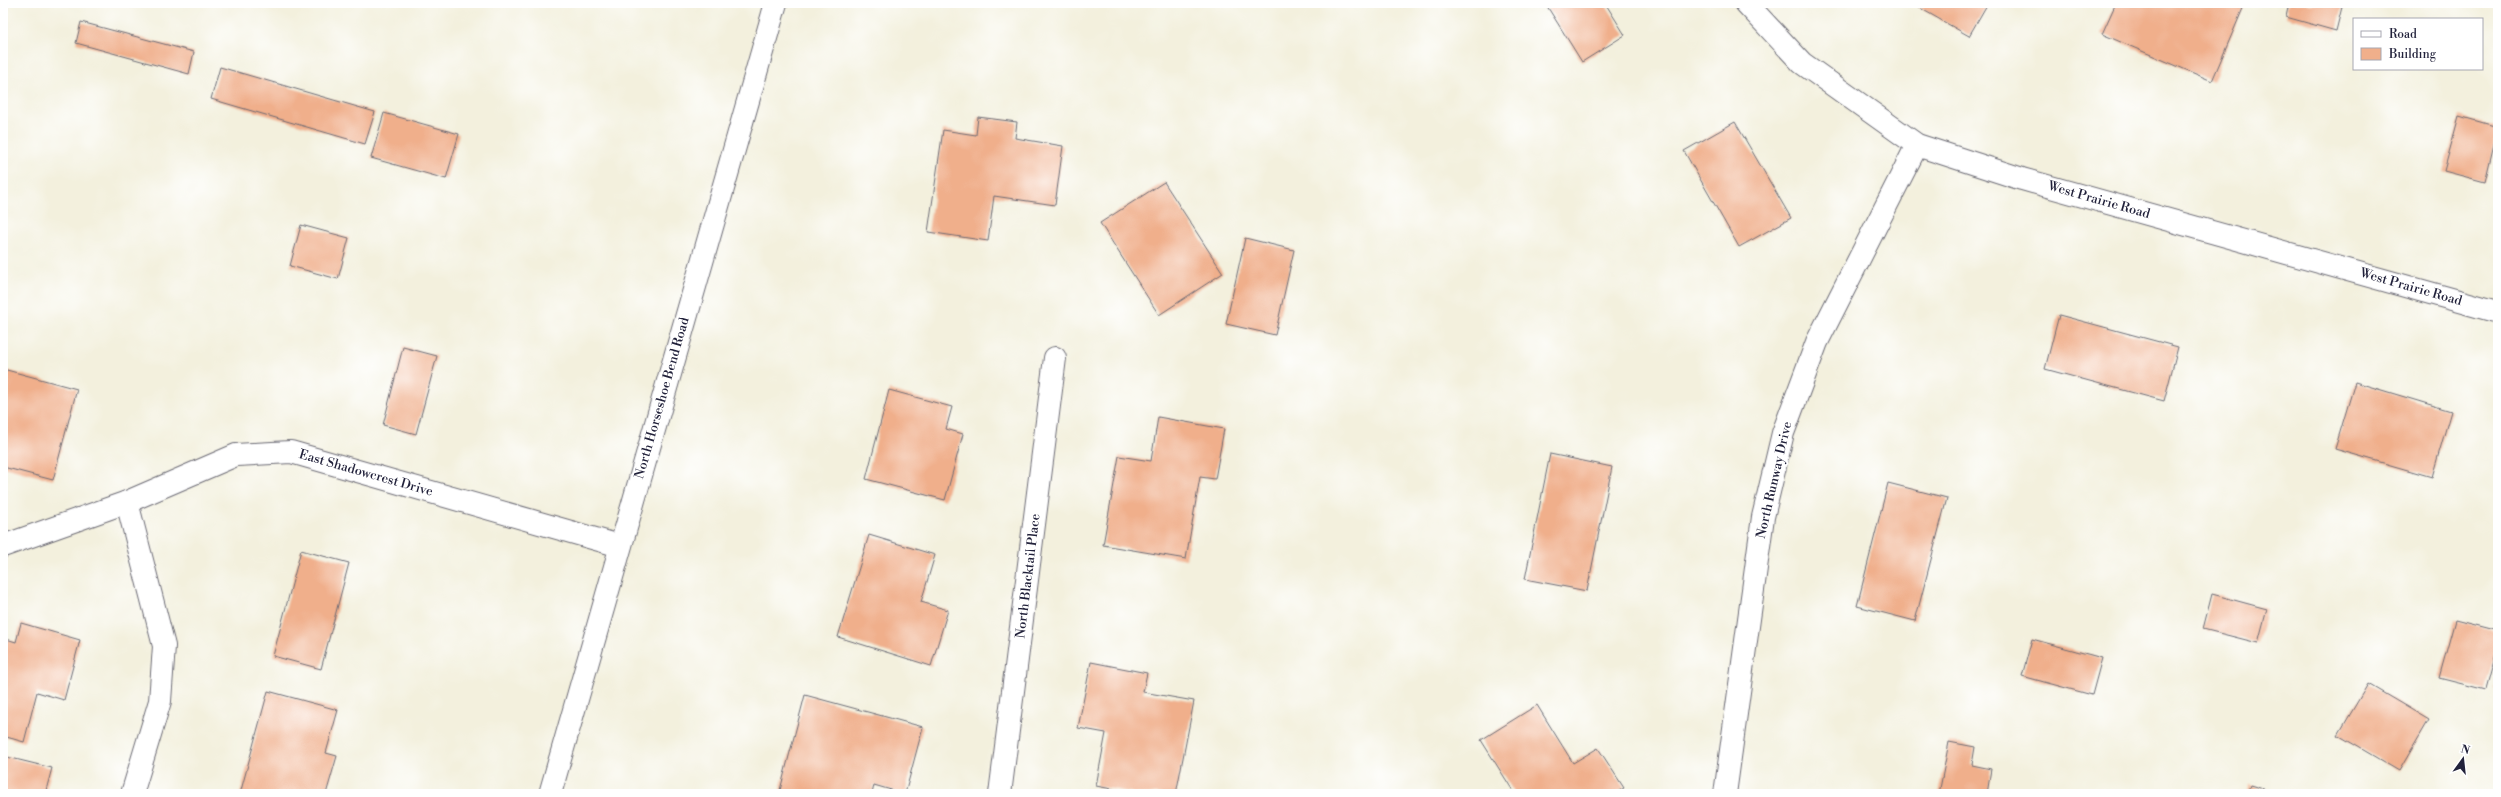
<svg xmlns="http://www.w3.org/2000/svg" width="2501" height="797" font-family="'Libre Bodoni',serif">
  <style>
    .building { fill: #f0af8b }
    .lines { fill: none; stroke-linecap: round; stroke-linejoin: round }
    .minor-casing { stroke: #6b6a74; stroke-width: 24 }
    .minor { stroke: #fff; stroke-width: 22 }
    .labels { text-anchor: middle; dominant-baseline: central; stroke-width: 3; stroke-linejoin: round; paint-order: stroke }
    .street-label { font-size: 13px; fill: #22223b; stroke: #fff }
  </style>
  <rect width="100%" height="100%" fill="#fff"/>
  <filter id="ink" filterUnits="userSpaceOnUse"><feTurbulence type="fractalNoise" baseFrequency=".025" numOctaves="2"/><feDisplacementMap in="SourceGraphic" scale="8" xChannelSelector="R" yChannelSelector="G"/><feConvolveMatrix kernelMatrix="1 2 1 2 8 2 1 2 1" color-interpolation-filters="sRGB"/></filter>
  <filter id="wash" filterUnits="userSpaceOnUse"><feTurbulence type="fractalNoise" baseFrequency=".012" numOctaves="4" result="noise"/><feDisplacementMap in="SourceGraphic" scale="16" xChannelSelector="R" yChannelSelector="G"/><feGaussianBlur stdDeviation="0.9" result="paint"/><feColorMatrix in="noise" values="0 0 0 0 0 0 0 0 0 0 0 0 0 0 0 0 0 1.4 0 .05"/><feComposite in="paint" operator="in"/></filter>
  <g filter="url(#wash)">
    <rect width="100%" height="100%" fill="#f3f0dd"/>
    <g id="blocks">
      <g class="building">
        <polygon points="1545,3 1605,3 1625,35 1582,62"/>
        <polygon points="1911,3 1988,3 1969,36"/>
        <polygon points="2116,3 2236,3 2244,6 2212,81 2102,34"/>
        <polygon points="2289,3 2343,3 2336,31 2286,17"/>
        <polygon points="81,22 194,52 189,74 76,43"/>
        <polygon points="220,67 375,112 365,144 211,99"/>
        <polygon points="384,113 459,134 446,179 371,158"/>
        <polygon points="2459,116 2498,127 2485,182 2444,171"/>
        <polygon points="978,117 1017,122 1015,138 1063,146 1055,205 994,196 988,241 928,232 943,130 976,135"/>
        <polygon points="1735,122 1791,218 1739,247 1684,151"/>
        <polygon points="2498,179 2498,194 2494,193"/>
        <polygon points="1164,182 1223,273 1159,315 1100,223"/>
        <polygon points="301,225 349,238 338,279 290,266"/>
        <polygon points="1245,238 1294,250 1275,335 1226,324"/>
        <polygon points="2059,315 2178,347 2164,401 2045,369"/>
        <polygon points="403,347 437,356 416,434 383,425"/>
        <polygon points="3,369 77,389 53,480 3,467"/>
        <polygon points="2355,382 2451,411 2432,477 2335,449"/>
        <polygon points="889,390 952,407 946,429 963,434 945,500 866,479"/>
        <polygon points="1158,417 1224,429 1215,479 1200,477 1186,559 1103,545 1119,456 1151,461"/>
        <polygon points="1550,454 1612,467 1587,591 1525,579"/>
        <polygon points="1888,483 1947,498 1915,621 1857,606"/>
        <polygon points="869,535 935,555 921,602 948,610 931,666 838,637"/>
        <polygon points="301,550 349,563 321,669 273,656"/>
        <polygon points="2212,594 2267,609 2258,643 2203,629"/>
        <polygon points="2455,620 2498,631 2498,646 2486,690 2439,678"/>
        <polygon points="21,623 80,640 64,700 37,692 24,742 3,736 3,638 16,642"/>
        <polygon points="2032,639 2102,658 2092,695 2022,676"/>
        <polygon points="1091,662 1147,673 1143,692 1194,701 1176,794 1139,794 1096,786 1106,733 1078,728"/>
        <polygon points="2498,680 2498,690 2495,689"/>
        <polygon points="2368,684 2429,720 2399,771 2338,735"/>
        <polygon points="268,691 338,710 326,753 337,756 326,794 240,794"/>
        <polygon points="805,695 923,727 905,794 874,785 872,794 779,794"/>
        <polygon points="1537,705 1573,763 1598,748 1624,788 1614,794 1515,794 1481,740"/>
        <polygon points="1949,742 1975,747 1972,765 1991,769 1987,794 1939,794"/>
        <polygon points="3,756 52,768 45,794 3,794"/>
        <polygon points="2250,785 2280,794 2247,794"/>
      </g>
    </g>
  </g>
  <g filter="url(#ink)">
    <use href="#blocks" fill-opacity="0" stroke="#6b6a74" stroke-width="1"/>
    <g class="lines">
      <defs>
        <g id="minor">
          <polyline points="1746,3 1802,63 1917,145 2022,179 2498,312"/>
          <polyline points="127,502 164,646 160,701 132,794"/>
          <polyline points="3,546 127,502 236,455 291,452 620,546"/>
          <polyline points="550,794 776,3"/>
          <polyline points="1000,794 1055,358"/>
          <polyline points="1725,794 1763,517 1783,433 1817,342 1917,145"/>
        </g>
      </defs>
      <use href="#minor" class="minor-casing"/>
      <use href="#minor" class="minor"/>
    </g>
  </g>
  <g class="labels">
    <g class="street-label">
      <text transform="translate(2099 200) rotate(16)">West Prairie Road</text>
      <text transform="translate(2411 287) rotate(16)">West Prairie Road</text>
      <text transform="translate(662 398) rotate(-74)">North Horseshoe Bend Road</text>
      <text transform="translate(366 473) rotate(16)">East Shadowcrest Drive</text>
      <text transform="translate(1774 480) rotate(-77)">North Runway Drive</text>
      <text transform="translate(1028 576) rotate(-83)">North Blacktail Place</text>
    </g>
  </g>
  <rect width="2501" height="797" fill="none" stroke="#fff" stroke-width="16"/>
  <rect x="2353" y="18" width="130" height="52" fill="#ffffff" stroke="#a7a7b1"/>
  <rect x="2361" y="31" width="20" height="6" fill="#ffffff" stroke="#a7a7b1"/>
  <text x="2389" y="38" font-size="12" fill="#22223b">Road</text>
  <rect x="2361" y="48" width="20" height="12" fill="#f0af8b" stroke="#a7a7b1"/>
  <text x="2389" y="58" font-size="12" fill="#22223b">Building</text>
  <g transform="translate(2463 759) rotate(15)" stroke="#ffffff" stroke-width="3" paint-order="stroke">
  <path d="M0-3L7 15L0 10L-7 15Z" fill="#22223b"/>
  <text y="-6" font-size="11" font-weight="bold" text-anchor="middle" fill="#22223b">N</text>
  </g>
</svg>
